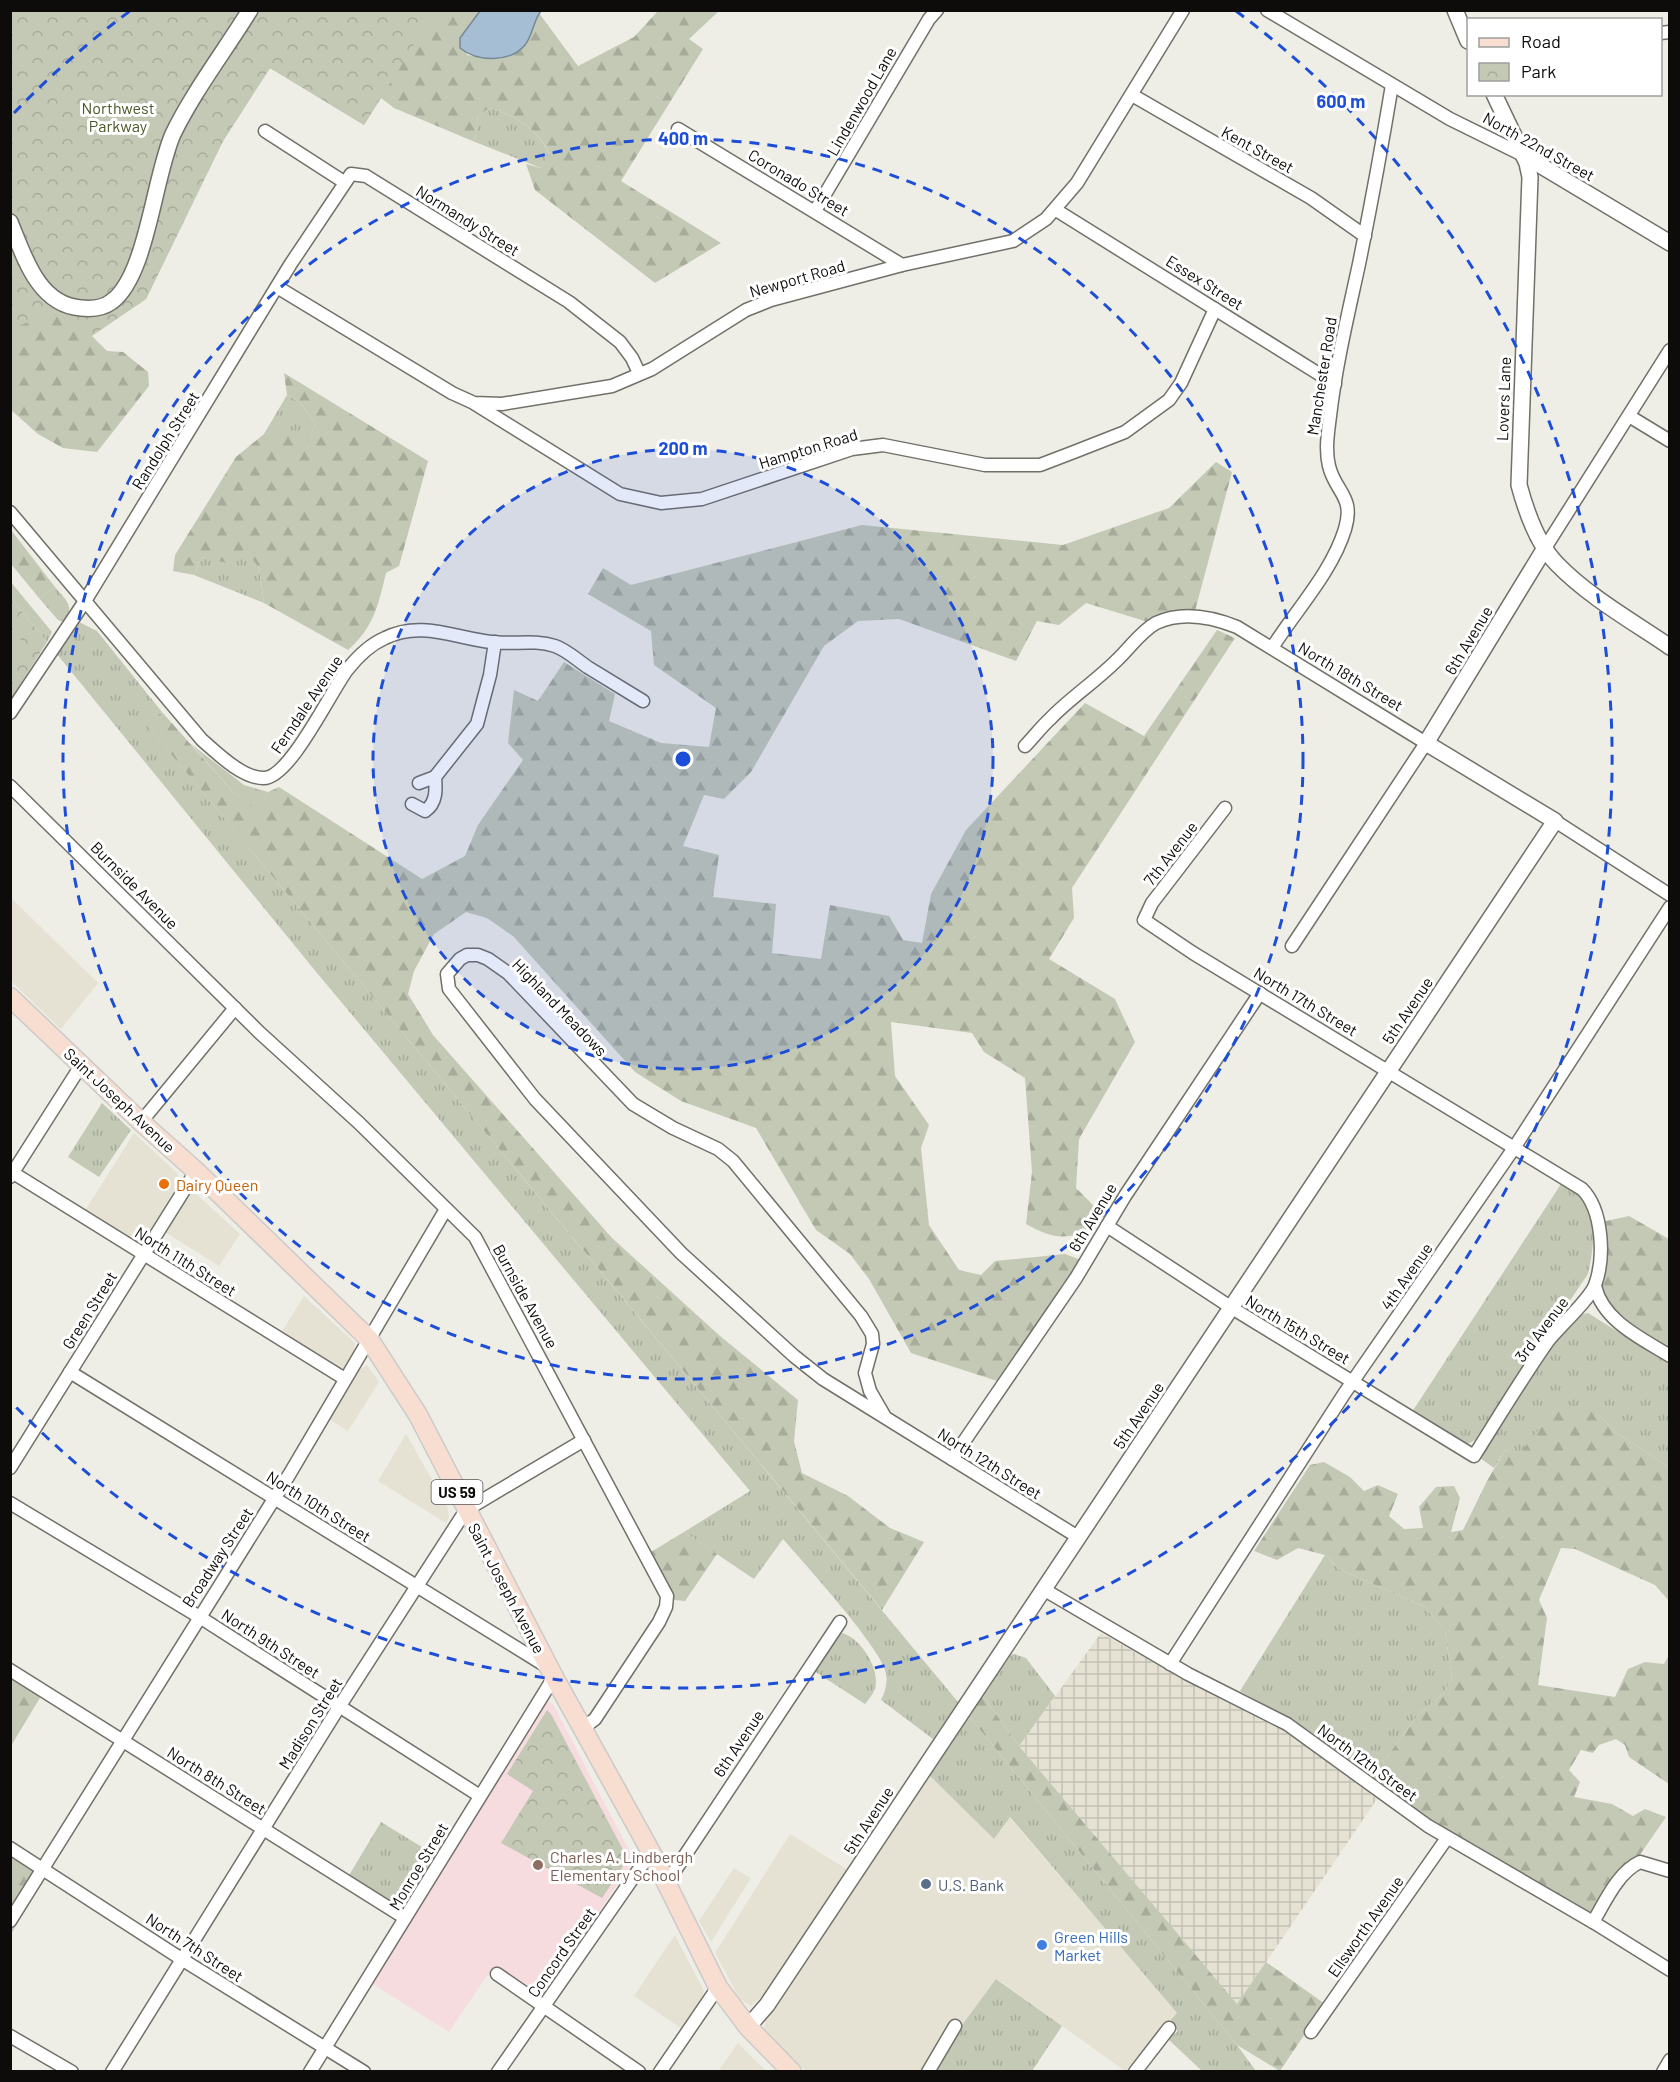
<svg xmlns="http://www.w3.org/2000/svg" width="1680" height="2082" font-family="Barlow,sans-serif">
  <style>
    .built { fill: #e5e2d4 }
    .industrial { fill: url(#industrial-grid) }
    .education { fill: #f7dcdf }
    .grass { fill: url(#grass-tufts) }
    .forest { fill: url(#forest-firs) }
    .park { fill: url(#park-crowns) }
    .garden { fill: #c3c9b5 }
    .water { fill: #a5bed4; stroke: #778997; stroke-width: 1.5 }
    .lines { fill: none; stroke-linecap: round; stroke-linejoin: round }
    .minor-casing { stroke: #717069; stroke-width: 15 }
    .tertiary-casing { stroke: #717069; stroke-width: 18 }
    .primary-casing { stroke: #cacac9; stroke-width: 21 }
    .minor { stroke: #fff; stroke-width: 12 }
    .tertiary { stroke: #fff; stroke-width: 15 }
    .primary { stroke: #f8ddd1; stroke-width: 18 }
    .ring { fill: none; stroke: #1d4ed8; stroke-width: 3; stroke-dasharray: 10 8 }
    .food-dot { fill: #e8710a; stroke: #fff; stroke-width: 2 }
    .education-dot { fill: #8d6e63; stroke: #fff; stroke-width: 2 }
    .service-dot { fill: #5c6f8a; stroke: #fff; stroke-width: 2 }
    .shop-dot { fill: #3f7fe0; stroke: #fff; stroke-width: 2 }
    .labels { text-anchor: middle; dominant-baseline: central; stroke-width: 6; stroke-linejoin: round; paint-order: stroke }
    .shield { fill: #fff; stroke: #565554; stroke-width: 1.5 }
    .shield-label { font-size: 15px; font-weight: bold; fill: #0d0c0a }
    .street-label { font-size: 16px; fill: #0d0c0a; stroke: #fff }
    .park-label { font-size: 16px; fill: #4b5727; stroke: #fff }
    .food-label { font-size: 16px; fill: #c56008; stroke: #fff; text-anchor: start }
    .education-label { font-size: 16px; fill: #785e54; stroke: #fff; text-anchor: start }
    .service-label { font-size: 16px; fill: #4e5e75; stroke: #fff; text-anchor: start }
    .shop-label { font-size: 16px; fill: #366cbe; stroke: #fff; text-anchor: start }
    .centre { fill: #1d4ed8; stroke: #fff; stroke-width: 3 }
    .ring-label { font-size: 18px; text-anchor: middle; font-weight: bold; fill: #1d4ed8; stroke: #fff; stroke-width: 6; stroke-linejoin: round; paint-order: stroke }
  </style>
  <defs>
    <pattern id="industrial-grid" width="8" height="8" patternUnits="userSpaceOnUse" patternTransform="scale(1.5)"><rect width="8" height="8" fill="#e5e2d4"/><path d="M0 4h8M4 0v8" fill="none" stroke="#c3c1b5"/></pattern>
    <pattern id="grass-tufts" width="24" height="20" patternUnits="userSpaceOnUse" patternTransform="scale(1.5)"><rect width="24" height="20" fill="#c3c9b5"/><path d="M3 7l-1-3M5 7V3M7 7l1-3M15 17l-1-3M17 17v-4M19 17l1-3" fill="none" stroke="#a6ab9a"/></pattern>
    <pattern id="forest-firs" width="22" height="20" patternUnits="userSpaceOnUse" patternTransform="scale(1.5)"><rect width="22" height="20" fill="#c3c9b5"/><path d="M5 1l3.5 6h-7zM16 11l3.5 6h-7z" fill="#a6ab9a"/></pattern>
    <pattern id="park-crowns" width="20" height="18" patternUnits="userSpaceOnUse" patternTransform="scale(1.5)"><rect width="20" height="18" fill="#c3c9b5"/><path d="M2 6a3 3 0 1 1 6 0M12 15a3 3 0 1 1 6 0" fill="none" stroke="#a6ab9a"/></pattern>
  </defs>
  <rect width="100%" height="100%" fill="#efeee6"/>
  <g class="built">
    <polygon points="11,898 98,983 61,1029 11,981"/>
    <polygon points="134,1133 177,1173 180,1181 140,1246 84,1212"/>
    <polygon points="194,1192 240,1234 219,1266 165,1232 185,1200"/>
    <polygon points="304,1296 355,1343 354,1351 343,1368 339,1369 281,1333"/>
    <polygon points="367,1365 379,1382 348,1431 327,1418 357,1371"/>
    <polygon points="406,1434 447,1506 449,1516 446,1523 378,1481"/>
    <polygon points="929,1775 994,1839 1009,1817 1177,2013 1152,2041 1130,2072 1125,2071 997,1979 957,2032 923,2071 806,2071 764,2030 766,2017"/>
    <polygon points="790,1834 848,1870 765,1993 751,2006 740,1999 715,1953"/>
    <polygon points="734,1868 751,1878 711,1942 699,1921"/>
    <polygon points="675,1935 704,1991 703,1997 682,2029 634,1996"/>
    <polygon points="738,2043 766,2071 718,2071"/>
  </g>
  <polygon class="industrial" points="1101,1633 1179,1677 1269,1718 1377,1799 1237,2005 1019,1746"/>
  <polygon class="education" points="548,1701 553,1704 632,1856 633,1861 544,1994 534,1995 493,1967 449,2032 371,1983 544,1703"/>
  <g class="grass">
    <path d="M490,108C514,115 539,130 549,154L541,168L475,142L478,115Z"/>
    <polygon points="287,395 300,402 315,423 307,450 285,433 264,434"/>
    <polygon points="248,552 259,568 264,603 194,575 202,557 227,562"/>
    <polygon points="10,581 52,632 47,642 11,598"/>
    <path d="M55,587C66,600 75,606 65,622L58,620L39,598Z"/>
    <path d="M79,622L97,631L162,712L147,725L958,1702L933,1739L881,1700C885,1692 888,1683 886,1673C882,1649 803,1562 783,1539L754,1579L684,1532L750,1491L317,973L56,653Z"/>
    <polygon points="191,744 244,785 268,792 258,811 233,792"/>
    <polygon points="102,1103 131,1130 99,1177 68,1157"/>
    <path d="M1563,1181C1569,1186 1577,1191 1582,1196C1599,1216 1593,1251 1588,1274L1475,1440L1464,1446L1412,1412Z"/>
    <polygon points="1588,1313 1669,1364 1669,1467 1615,1432 1599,1415 1556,1408 1520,1454 1505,1450 1494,1468 1480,1458 1551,1346 1578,1315"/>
    <polygon points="1325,1555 1339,1569 1425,1607 1445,1631 1452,1678 1444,1693 1417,1716 1372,1777 1307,1729 1240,1691"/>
    <path d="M841,1633C859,1636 877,1665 876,1682C876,1691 870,1698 865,1704L811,1669L834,1637Z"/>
    <polygon points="1014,1654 1026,1658 1055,1696 1019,1746 982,1695 1009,1655"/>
    <polygon points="969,1716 1237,2045 1256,2071 1202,2071 1168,2039 1178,2031 1170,2021 1177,2013 1010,1817 994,1839 929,1775"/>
    <polygon points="381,1822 435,1855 402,1908 348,1877"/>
    <polygon points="996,1979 1062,2026 1032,2071 934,2072 957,2032"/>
  </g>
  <g class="forest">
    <path d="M11,11H480L460,38L467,55L493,59L530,35L539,13L578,66L634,37L658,11H719L689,39L703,49L621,181L721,243L655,283L535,190L526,164L541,168L549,153C539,130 514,115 490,108L478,115L475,142L394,108L381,98L364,125L270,68L223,141L146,299L92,336L107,351L123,352L148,372L149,386L97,452L63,448L38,434L11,410Z"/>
    <path d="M284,373L428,461L399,566L386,573C378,606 374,627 348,650L264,603L259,568L248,553L227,563L202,557L194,575L173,571L175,555L236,457L264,434L285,432L307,449L315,423L300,402L287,395Z"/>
    <path d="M1216,462L1232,472L1195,611C1177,610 1163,611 1148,622L1086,603L1059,625L1037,621L1016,661L899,619L858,621L824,646L751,772L724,799L704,795L683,846L719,855L713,897L776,904L772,953L821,959L830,905L889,916L903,940L922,943L931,894L966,830L1085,703L1144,736L1217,630L1235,638L1072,888L1074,918L1049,959L1115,999L1135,1042L1079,1139L1076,1188L1093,1205L1095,1227C1067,1241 1053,1239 1026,1224L1032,1172L1025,1078L984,1052L972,1033L891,1022L895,1076L929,1125L921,1148L929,1225L959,1270L981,1275L995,1261L1065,1254L1081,1260L997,1381L911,1353L869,1279L850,1254L816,1230L756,1128L681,1101L635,1072L513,936L487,918L466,912L434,934L414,971L408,994L433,1035L612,1238L720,1336L798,1400L794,1441L802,1473L848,1496L890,1528L924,1542L882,1610L146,724L162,712L233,792L258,810L268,792L279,787L422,879L465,856L478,825L523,760L508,743L514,690L538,701L564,662L615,694L609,721L661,743L709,747L716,708L654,665L651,631L588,594L603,568L631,585L862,525L1063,545L1169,508Z"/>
    <polygon points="11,530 55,587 39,598 11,564"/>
    <polygon points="1629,1216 1669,1239 1669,1352 1613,1311 1601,1291 1602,1222"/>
    <polygon points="1576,1405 1599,1415 1615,1432 1669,1467 1669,1601 1655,1585 1575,1549 1561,1548 1539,1600 1547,1618 1538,1685 1615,1697 1628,1669 1645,1662 1664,1664 1669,1655 1669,1784 1629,1757 1625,1745 1616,1739 1599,1745 1593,1753 1581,1750 1569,1770 1580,1782 1574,1797 1612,1804 1633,1816 1645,1809 1666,1817 1637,1859 1590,1912 1427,1819 1372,1777 1417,1716 1444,1693 1452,1678 1445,1631 1425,1607 1339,1569 1325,1555 1298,1548 1277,1560 1254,1551 1310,1465 1324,1462 1350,1477 1364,1491 1378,1485 1398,1494 1389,1516 1404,1529 1423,1528 1419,1507 1436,1487 1454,1486 1460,1498 1451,1532 1463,1530 1487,1481 1505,1450 1520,1453 1556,1408"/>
    <polygon points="684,1532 717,1554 685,1601 674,1600 651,1552"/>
    <polygon points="11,1665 41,1696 11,1746"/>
    <polygon points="982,1695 1019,1746 1237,2004 1266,1962 1325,2004 1280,2071 1237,2045 969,1716"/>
    <polygon points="11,1844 50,1868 11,1934"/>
  </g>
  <g class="park">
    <polygon points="11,11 435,11 364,125 270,68 223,141 146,299 91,336 51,313 11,329"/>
    <polygon points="11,598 47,642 11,699"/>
    <polygon points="547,1710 551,1714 628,1859 602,1898 501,1843 533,1791 507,1774"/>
  </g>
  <polygon class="garden" points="11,633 29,645 11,674"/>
  <path class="water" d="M480,11V10L541,11C533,21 533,35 525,45C510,63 477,62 460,48V38Z"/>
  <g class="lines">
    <defs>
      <g id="minor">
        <polyline points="1267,10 1450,119 1523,155"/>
        <polyline points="1660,33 1670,32"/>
        <polyline points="1132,95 1311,198 1365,236"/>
        <polyline points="678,129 902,265"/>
        <polyline points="265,131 344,182"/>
        <polyline points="1056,210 1335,384"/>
        <polyline points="815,211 929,19 937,10"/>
        <polyline points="277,287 452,393 474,403 502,404 612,386 652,369 746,310 771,300 902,265 1013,241 1046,219 1077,183 1183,10"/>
        <polyline points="475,404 620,494 661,503 702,499 852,449 883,445 985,465 1040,465 1074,452 1125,432 1169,400 1181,383 1215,309"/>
        <polyline points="1629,416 1670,441"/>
        <path d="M10,512L202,740C217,753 242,778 263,778C289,780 331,691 347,670C358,656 369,645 385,638C421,620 455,638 491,642C512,645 534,639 555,646C567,650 578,661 589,668C607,679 625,690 643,701"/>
        <polyline points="1545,548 1670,350"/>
        <path d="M1272,648C1296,610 1332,572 1345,529C1355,496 1335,492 1329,466C1325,450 1328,432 1330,416C1336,364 1348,315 1359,264C1371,205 1382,145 1392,85"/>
        <polyline points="10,713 85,601 290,265 351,174 366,176 569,302 620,342 632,358 639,373"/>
        <path d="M1025,746C1034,737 1041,727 1050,719C1070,698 1095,682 1116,661C1129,649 1140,632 1156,623C1182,611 1212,617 1237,627L1426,743L1292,946"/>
        <polyline points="419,783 435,777"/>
        <polyline points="10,786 260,1033 359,1123 475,1237 667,1596 666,1607 659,1622 595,1719 582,1729"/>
        <path d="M412,804L425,811C437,803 436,789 435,777L477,724L490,675L495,642"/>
        <polyline points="1555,821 1670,895"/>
        <polyline points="141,1122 235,1008"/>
        <polyline points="10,1171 345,1379"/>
        <polyline points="10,1177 82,1064"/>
        <path d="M1107,1226L1232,1308L1474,1456C1498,1418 1522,1378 1548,1341C1559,1327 1590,1299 1595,1285C1605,1258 1603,1210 1582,1189L1193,953L1144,920L1152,903L1225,808"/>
        <path d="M1595,1286C1603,1321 1641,1338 1670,1356"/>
        <polyline points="70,1372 546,1666"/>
        <polyline points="885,1417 870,1391 865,1373 873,1344 872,1334 861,1316 733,1161 718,1149 673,1128 633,1104 508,973 488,959 478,955 467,955 460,959 447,974 449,989 535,1099 681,1253 794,1356 823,1379 1078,1537"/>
        <polyline points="952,1459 1076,1278 1125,1196 1260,993"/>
        <polyline points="10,1468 196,1171"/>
        <polyline points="10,1503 198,1616 480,1796"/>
        <polyline points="1043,1589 1188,1674 1287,1724 1428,1826 1593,1922 1670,1970"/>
        <polyline points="1170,1664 1344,1394 1514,1148 1670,907"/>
        <polyline points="10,1670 405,1918"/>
        <polyline points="10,1848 183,1960 364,2072"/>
        <polyline points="666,1884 840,1622"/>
        <polyline points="10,1921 289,1475 446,1209"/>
        <path d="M1593,1922C1605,1902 1618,1872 1640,1862L1670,1871"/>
        <polyline points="497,1974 639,2072"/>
        <polyline points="1311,2032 1447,1838"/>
        <polyline points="10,2036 72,2072"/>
        <polyline points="112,2072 339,1707 466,1510 584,1440"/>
        <polyline points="310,2072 554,1677"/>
        <polyline points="498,2072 651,1852"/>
        <polyline points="660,2072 718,1987"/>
        <polyline points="928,2072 955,2026"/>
        <polyline points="1135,2072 1169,2028"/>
        <polyline points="1663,2072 1670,2060"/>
      </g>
      <g id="tertiary">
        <polyline points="1455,10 1468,41"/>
        <path d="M1494,94L1527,163L1530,177L1519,485C1526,511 1538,545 1557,564C1589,597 1632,621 1670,647"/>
        <polyline points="1523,155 1670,243"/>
        <path d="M10,222C24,256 38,305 81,308C91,309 102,309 111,302C147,277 154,176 173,134C192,94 226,49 250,10"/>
        <polyline points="748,2027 767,2005 1555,821 1426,743 1545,548"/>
      </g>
      <polyline id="primary" points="10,997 141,1122 196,1171 369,1339 418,1415 554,1677 651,1852 718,1987 748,2027 792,2072"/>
    </defs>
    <use href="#minor" class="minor-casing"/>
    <use href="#tertiary" class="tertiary-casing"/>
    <use href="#primary" class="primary-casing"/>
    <use href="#minor" class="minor"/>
    <use href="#tertiary" class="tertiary"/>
    <use href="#primary" class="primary"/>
  </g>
  <circle cx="683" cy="759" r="310" fill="#1d4ed8" fill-opacity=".12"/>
  <g class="ring">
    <circle cx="683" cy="759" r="310"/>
    <circle cx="683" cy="759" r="620"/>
    <path d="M14 113A930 930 0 0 1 130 11M1236 11A930 930 0 1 1 14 1405"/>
  </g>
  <circle class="food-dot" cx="164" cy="1184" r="6"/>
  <circle class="education-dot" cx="538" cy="1865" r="6"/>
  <circle class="service-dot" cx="926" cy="1884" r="6"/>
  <circle class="shop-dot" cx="1042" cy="1945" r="6"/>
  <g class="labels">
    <rect class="shield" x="431.5" y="1480" width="51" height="24" rx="4.5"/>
    <g class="shield-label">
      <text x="457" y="1492">US 59</text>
    </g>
    <g class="street-label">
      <text transform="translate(861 101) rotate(-60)">Lindenwood Lane</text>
      <text transform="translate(1539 146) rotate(29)">North 22nd Street</text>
      <text transform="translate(1258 149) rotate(29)">Kent Street</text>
      <text transform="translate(799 182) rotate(31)">Coronado Street</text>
      <text transform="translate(468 220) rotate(32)">Normandy Street</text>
      <text transform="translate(797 278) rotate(-16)">Newport Road</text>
      <text transform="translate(1205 282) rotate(32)">Essex Street</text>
      <text transform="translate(1321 376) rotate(-81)">Manchester Road</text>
      <text transform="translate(1503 399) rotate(-88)">Lovers Lane</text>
      <text transform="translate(165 440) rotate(-58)">Randolph Street</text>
      <text transform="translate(808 448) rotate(-17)">Hampton Road</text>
      <text transform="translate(1468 640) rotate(-59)">6th Avenue</text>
      <text transform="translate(1351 676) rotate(31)">North 18th Street</text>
      <text transform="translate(306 704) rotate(-56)">Ferndale Avenue</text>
      <text transform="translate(1170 853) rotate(-52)">7th Avenue</text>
      <text transform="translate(135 885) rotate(45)">Burnside Avenue</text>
      <text transform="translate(1306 1001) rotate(31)">North 17th Street</text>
      <text transform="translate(560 1007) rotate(46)">Highland Meadows</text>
      <text transform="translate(1407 1010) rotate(-56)">5th Avenue</text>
      <text transform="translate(120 1100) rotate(43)">Saint Joseph Avenue</text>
      <text transform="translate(1092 1217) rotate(-59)">6th Avenue</text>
      <text transform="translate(186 1261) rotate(32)">North 11th Street</text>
      <text transform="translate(1406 1276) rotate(-55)">4th Avenue</text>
      <text transform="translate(526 1296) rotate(61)">Burnside Avenue</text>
      <text transform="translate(89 1310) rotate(-58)">Green Street</text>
      <text transform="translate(1298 1329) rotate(31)">North 15th Street</text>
      <text transform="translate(1541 1329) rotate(-53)">3rd Avenue</text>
      <text transform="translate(1138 1415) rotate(-56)">5th Avenue</text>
      <text transform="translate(990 1463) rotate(32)">North 12th Street</text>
      <text transform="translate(319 1506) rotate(32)">North 10th Street</text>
      <text transform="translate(217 1557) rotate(-57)">Broadway Street</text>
      <text transform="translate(507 1588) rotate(62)">Saint Joseph Avenue</text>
      <text transform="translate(271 1643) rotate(33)">North 9th Street</text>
      <text transform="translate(310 1723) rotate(-58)">Madison Street</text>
      <text transform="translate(738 1743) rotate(-56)">6th Avenue</text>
      <text transform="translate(1368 1762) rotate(36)">North 12th Street</text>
      <text transform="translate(217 1780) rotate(32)">North 8th Street</text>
      <text transform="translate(868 1820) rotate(-57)">5th Avenue</text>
      <text transform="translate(418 1866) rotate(-59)">Monroe Street</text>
      <text transform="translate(1365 1926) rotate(-55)">Ellsworth Avenue</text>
      <text transform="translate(195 1947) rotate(33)">North 7th Street</text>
      <text transform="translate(561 1952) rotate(-55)">Concord Street</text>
    </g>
    <g class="park-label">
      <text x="118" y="107">Northwest<tspan x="118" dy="18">Parkway</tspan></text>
    </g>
    <g class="food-label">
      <text x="176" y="1184">Dairy Queen</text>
    </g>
    <g class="education-label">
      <text x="550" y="1856">Charles A. Lindbergh<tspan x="550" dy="18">Elementary School</tspan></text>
    </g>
    <g class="service-label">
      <text x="938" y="1884">U.S. Bank</text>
    </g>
    <g class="shop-label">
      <text x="1054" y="1936">Green Hills<tspan x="1054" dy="18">Market</tspan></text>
    </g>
  </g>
  <circle cx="683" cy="759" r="9" class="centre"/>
  <g class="ring-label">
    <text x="1341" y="108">600 m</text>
    <text x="683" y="145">400 m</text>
    <text x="683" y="455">200 m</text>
  </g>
  <rect width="1680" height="2082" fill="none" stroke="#0d0c0a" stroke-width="24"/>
  <rect x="1467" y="18" width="195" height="78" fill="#ffffff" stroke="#9e9e9d" stroke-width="1.5"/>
  <rect x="1479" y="38" width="30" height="9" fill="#f8ddd1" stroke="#9e9e9d" stroke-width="1.5"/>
  <text x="1521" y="48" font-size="18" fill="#0d0c0a">Road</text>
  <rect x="1479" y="63" width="30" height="18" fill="url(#park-crowns)" stroke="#9e9e9d" stroke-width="1.5"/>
  <text x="1521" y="78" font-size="18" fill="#0d0c0a">Park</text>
</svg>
